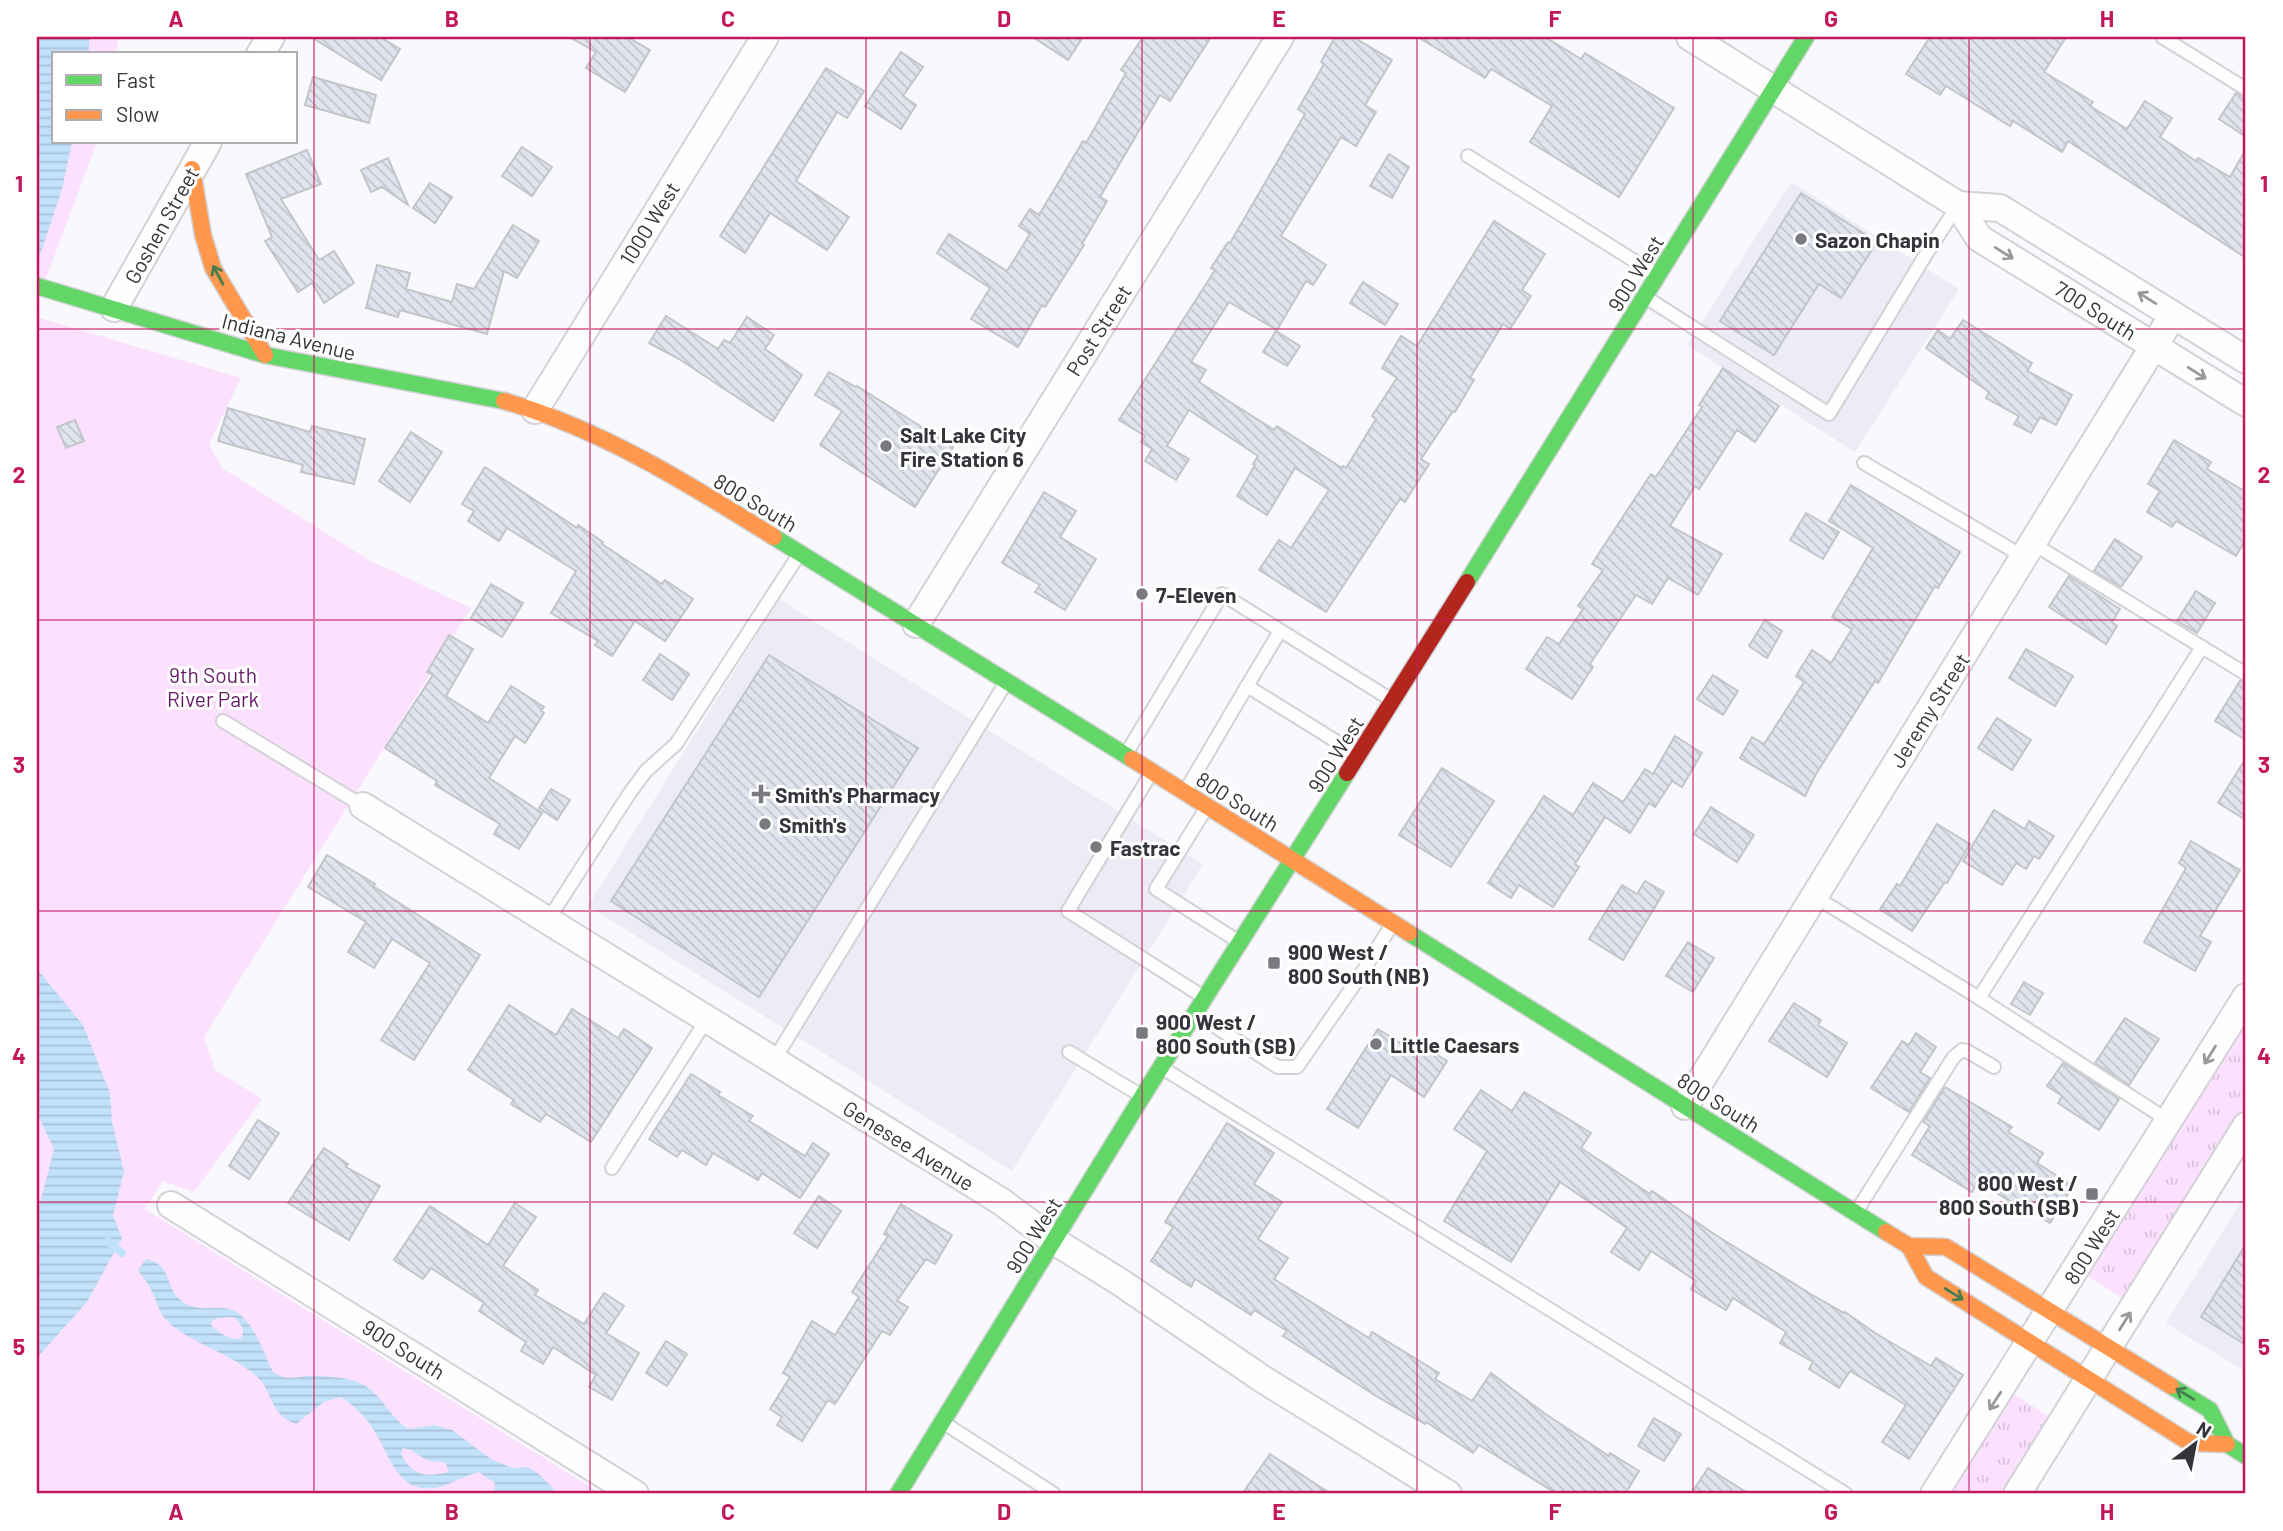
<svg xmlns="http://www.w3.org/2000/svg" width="2283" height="1531" font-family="Barlow,sans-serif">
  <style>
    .built { fill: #ececf6 }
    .grass { fill: url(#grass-tufts) }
    .park { fill: #fce1fe }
    .water { fill: url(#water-rules); fill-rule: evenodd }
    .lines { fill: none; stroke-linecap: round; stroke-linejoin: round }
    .stream { stroke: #c2e1fa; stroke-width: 8 }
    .building { fill: url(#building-back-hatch); stroke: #c4c5c9; stroke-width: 2 }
    .lane-casing { stroke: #d2d2d7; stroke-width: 16 }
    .street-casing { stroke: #d2d2d7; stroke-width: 30 }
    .fast-casing { stroke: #d2d2d7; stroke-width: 19 }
    .slow-casing { stroke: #d2d2d7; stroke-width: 19 }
    .jam-casing { stroke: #d2d2d7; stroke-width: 19 }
    .lane { stroke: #fefeff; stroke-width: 12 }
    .street { stroke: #fefeff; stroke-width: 26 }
    .fast { stroke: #63d668; stroke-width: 16 }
    .slow { stroke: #ff974d; stroke-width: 16 }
    .jam { stroke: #b3261e; stroke-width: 16 }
    .oneway { stroke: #99999c }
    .oneway2 { stroke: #497d4f }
    .grid { fill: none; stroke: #c2185b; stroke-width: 2; stroke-opacity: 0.55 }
    .poi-dot { fill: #79797e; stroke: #fff; stroke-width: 2.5 }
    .labels { text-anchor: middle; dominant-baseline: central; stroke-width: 6; stroke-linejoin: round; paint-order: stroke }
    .street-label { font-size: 21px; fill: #34343a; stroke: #fff }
    .poi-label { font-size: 21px; font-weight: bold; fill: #34343a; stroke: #fff; text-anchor: start }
    .park-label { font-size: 21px; fill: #641b67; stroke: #fff }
    .neatline { fill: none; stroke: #c2185b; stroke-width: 2.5 }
    .grid-label { font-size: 23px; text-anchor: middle; font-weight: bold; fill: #c2185b }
  </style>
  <defs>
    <pattern id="grass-tufts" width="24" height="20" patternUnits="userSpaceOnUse" patternTransform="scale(1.75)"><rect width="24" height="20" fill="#fce1fe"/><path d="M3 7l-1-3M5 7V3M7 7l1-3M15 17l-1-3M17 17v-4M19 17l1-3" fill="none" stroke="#d9c2da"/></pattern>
    <pattern id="water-rules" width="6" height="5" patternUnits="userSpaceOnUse" patternTransform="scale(1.75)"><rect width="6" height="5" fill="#c2e1fa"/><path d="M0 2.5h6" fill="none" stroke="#a7c2d7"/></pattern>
    <pattern id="building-back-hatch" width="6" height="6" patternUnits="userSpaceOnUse" patternTransform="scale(1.75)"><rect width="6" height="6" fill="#dfe4ee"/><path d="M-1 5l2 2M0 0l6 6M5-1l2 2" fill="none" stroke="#c0c4cd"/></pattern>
  </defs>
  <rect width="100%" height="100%" fill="#f9f9fd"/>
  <g class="built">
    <polygon points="1791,182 1959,289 1855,452 1687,345"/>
    <polygon points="779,599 1203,864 1012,1171 588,906"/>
    <polygon points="2246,1194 2246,1372 2166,1323"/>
  </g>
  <g class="grass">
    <polygon points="2246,1010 2246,1105 2125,1300 2082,1273"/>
    <polygon points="2009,1391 2051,1418 2003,1494 1944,1494"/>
  </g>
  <g class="park">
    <polygon points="37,37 119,37 116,54 54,54 54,142 97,142 37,302"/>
    <polygon points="37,317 241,378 209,444 222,468 369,560 471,608 204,1037 215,1070 262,1099 194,1192 163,1181 145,1209 602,1494 39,1494 37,1491 37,1358 87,1302 37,1356"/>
  </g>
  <g class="water">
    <polygon points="37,37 90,37 88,54 54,54 54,142 72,142 62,189 37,264"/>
    <polygon points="37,969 83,1025 110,1093 112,1122 124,1172 113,1215 122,1238 87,1302 37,1358 37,1215 54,1149 37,1113"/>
    <path d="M146,1259C174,1265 163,1288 183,1302C194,1310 208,1308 221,1308C250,1307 262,1350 273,1372C288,1382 295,1376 310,1376C325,1376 341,1377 355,1381C379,1388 388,1416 408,1429L434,1425L452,1430L491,1459L512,1468L528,1467L540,1475L552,1487L555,1494H494L495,1483L479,1472C462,1476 450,1486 433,1488C398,1493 389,1454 375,1432C367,1418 354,1405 341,1397L324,1402L296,1424C269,1415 275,1393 256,1376C231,1353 194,1345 168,1322C158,1312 157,1300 150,1288C147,1282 142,1276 138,1270ZM234,1317C241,1324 247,1330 240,1339C231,1340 217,1333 211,1325L212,1321L217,1318ZM403,1448L411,1450L426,1460L446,1463L449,1472C425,1477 413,1477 401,1454Z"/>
  </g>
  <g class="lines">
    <polyline class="stream" points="108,1241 122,1253"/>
  </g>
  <g class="building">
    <polygon points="311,37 380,37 400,49 381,80"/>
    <polygon points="569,37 627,37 650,50 625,92 586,68 596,52"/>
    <polygon points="1033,37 1083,37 1068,60"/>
    <polygon points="1143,37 1211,37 1170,101 1160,95 1100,197 1107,201 1082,244 1084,245 1045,307 1042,305 1018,347 971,319 990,288 937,253 949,234 1007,271 1030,234 1019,226 1030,209 1039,215 1083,141 1086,143 1126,73 1121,70"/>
    <polygon points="1335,37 1353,37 1392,60 1365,105 1376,112 1356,146 1341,137 1281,236 1326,265 1313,285 1306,281 1277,330 1229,302 1191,362 1206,370 1199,382 1274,430 1277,426 1342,468 1343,466 1346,468 1376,419 1372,416 1397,378 1382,368 1401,336 1417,346 1494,221 1545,254 1522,290 1531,296 1510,329 1503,324 1470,378 1474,380 1455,412 1453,411 1421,459 1429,464 1405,502 1400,499 1326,612 1259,570 1279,540 1291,548 1329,490 1295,468 1267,515 1237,496 1255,465 1253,464 1258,456 1189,410 1167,446 1189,459 1176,480 1145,461 1152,449 1141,442 1145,436 1119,420 1215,270 1211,268 1228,242 1230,243 1305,114 1298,109 1324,64 1321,62"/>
    <polygon points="1418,37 1545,37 1581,59 1585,53 1674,108 1619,197 1530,142 1552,106 1491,69 1485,78"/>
    <polygon points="1930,37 2066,37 2044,72 2093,102 2090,106 2127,129 2145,101 2172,118 2160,137 2196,161 2198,158 2230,177 2246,149 2246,258 2068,141 2062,152 2013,121 2010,126 1946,86 1940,95 1906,74"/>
    <polygon points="901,52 923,67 903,96 916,105 901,129 865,106"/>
    <polygon points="826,68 864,91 847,118 837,112 796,181 849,217 827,250 770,213 745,253 720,236"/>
    <polygon points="313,77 376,95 369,123 305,105"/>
    <polygon points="2236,93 2246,98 2246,137 2219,119"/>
    <polygon points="522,147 552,167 532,196 502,176"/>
    <polygon points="307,150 321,184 281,199 319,260 334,251 354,283 324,303 312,283 298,292 265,241 272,237 246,174"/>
    <polygon points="1389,154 1409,167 1392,198 1370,186"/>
    <polygon points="388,158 408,205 382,187 371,192 361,170"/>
    <polygon points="430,183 452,197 435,223 413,208"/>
    <polygon points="1801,193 1877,242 1841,298 1819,284 1774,355 1720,321"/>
    <polygon points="513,225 539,241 517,278 504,271 487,334 400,310 398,317 366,308 377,265 410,273 406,289 452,302 457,284 474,289"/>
    <polygon points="1363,282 1398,304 1385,325 1350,303"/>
    <polygon points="666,316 718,349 724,340 730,343 747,317 774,335 765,349 802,375 773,421 679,359 649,343"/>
    <polygon points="1963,320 2032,363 2027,371 2072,395 2056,425 2040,417 2031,433 2014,424 2019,416 1986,398 1989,392 1926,348 1938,330 1950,339"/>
    <polygon points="1276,331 1300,346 1287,366 1263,352"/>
    <polygon points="1723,368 1779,406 1755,442 1737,430 1699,489 1695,486 1670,526 1722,554 1698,595 1668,578 1652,604 1636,595 1590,664 1593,667 1572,699 1526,669 1547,637 1559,644 1583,609 1578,606 1603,570 1592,564 1651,474 1656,477 1702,407 1699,405"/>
    <polygon points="829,372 856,387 857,386 953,447 915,507 820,445 842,411 815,395"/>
    <polygon points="228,408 310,432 312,426 365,439 354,484 301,472 303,465 218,441"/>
    <polygon points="75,420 84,441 66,448 57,427"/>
    <polygon points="411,432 442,452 410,502 379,481"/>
    <polygon points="2174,440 2211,462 2207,469 2246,492 2246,539 2236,556 2176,521 2172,527 2147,512 2160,491 2148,484"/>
    <polygon points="485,467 577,528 578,525 603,542 602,544 662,584 665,580 693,599 665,641 635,621 612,656 595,645 598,641 551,613 576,571 507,528 499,541 468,521 474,511 462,504"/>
    <polygon points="1851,485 1960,552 1938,588 1935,586 1878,683 1875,681 1816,774 1805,796 1740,758 1752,737 1764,744 1804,682 1796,676 1812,650 1831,663 1852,629 1832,617 1873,548 1829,521"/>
    <polygon points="1044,492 1076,511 1060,537 1096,559 1065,610 1035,592 1040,585 1002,563"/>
    <polygon points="1806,513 1839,532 1823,559 1790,540"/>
    <polygon points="2115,539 2142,557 2121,587 2094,571"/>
    <polygon points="2069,576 2120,609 2112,622 2117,626 2106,644 2049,607"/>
    <polygon points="491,584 523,603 502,637 471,618"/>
    <polygon points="2196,591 2215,603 2197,633 2177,621"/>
    <polygon points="1765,620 1782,631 1767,658 1749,646"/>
    <polygon points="449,635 473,649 446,696 488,723 511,686 544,707 541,711 544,713 525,743 515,736 489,778 542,813 519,849 494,834 500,824 435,785 437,781 385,748 433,675 427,672"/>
    <polygon points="2026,649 2073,676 2055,706 2009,678"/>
    <polygon points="660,654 689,674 672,700 643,680"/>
    <polygon points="769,655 918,748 759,997 611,901"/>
    <polygon points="1713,675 1738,691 1723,715 1697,699"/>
    <polygon points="2240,681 2246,683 2246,740 2215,721"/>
    <polygon points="1997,718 2031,740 2012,770 1978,748"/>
    <polygon points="1675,736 1702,753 1682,787 1672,781 1655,807 1649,803 1630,833 1605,817 1575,864 1579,867 1553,907 1519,885 1511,898 1488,883 1544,796 1573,815 1593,783 1623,802 1645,769 1653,774"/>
    <polygon points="2246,758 2246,820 2218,803"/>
    <polygon points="1442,768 1494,801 1451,867 1399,835"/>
    <polygon points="551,789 570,800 557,820 539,808"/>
    <polygon points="1711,807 1754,835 1737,862 1694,834"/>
    <polygon points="1994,810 2025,829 2029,821 2054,836 2039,859 2034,856 2026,869 2016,863 2002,885 1963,861"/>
    <polygon points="1937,824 1970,844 1947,883 1945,882 1912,931 1880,909 1897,884 1900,886"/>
    <polygon points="2191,841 2240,870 2200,936 2211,942 2195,971 2144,942 2186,868 2179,863"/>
    <polygon points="327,855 375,884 373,886 480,955 414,1060 381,1040 430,963 392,939 374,968 348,952 366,922 308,887"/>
    <polygon points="1645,881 1664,892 1623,960 1589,939 1622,885 1637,894"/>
    <polygon points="1688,942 1714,958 1693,992 1666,976"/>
    <polygon points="2024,982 2043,993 2030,1015 2011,1004"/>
    <polygon points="1794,1003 1821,1020 1818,1025 1847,1043 1827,1077 1769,1041"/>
    <polygon points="509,1005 556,1035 572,1009 618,1038 624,1029 652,1048 591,1142 546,1114 540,1122 511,1104 514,1100 468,1070"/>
    <polygon points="2125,1018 2159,1039 2129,1085 2095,1063"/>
    <polygon points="1378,1029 1413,1051 1419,1043 1447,1061 1424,1097 1391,1075 1358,1128 1327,1109"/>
    <polygon points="1916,1033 1936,1047 1920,1072 1930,1078 1909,1112 1871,1088 1902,1041 1909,1045"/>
    <polygon points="2063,1063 2119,1099 2099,1130 2058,1103 2062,1096 2047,1086"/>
    <polygon points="691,1074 720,1092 718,1095 753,1116 749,1121 805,1156 813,1143 829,1154 800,1198 762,1173 758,1180 713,1153 706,1165 682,1150 677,1157 649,1139"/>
    <polygon points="1945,1087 2012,1127 2008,1132 2043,1153 2037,1163 2073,1186 2050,1223 2015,1201 2013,1203 1978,1182 1972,1192 1912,1155 1930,1126 1923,1122"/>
    <polygon points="1481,1090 1512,1111 1524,1092 1591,1133 1581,1148 1650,1194 1652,1191 1714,1234 1809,1293 1844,1313 1845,1312 1875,1333 1931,1366 1936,1358 1963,1375 1909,1459 1882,1442 1906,1405 1850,1371 1839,1388 1809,1369 1813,1362 1780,1343 1786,1332 1733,1298 1726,1310 1691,1289 1696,1281 1651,1251 1639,1270 1611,1252 1627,1228 1560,1182 1511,1262 1444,1221 1487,1151 1454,1129"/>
    <polygon points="258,1120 279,1133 249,1179 229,1166"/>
    <polygon points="1227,1123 1274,1153 1254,1184 1282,1202 1258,1239 1288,1258 1274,1279 1369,1338 1372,1332 1439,1373 1435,1379 1472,1401 1491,1373 1544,1413 1609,1456 1610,1453 1639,1471 1625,1494 1557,1494 1479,1445 1473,1453 1426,1422 1425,1424 1376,1396 1283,1336 1287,1331 1254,1310 1251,1315 1195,1279 1191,1287 1151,1261 1173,1227 1165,1222"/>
    <polygon points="324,1148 348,1164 346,1167 380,1186 349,1240 288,1203"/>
    <polygon points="819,1196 841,1211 817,1248 794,1233"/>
    <polygon points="515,1203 536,1217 503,1266 538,1290 535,1295 584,1324 604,1293 624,1306 606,1333 639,1353 612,1400 589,1387 596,1375 553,1347 543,1364 521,1351 526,1342 479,1311 484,1303 431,1268 423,1279 394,1260 430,1206 488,1245"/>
    <polygon points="901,1204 952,1235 935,1264 926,1259 897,1301 908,1307 890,1335 882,1331 835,1404 828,1400 802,1441 777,1425 782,1417 770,1409 790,1377 783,1373 812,1321 835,1335 859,1297 852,1292 888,1236 884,1234"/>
    <polygon points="2246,1244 2246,1345 2201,1317"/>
    <polygon points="666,1341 687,1354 667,1386 646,1373"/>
    <polygon points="1654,1418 1681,1434 1664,1461 1638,1446"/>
    <polygon points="1270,1454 1331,1494 1242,1494"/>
    <polygon points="1708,1468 1749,1494 1691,1494"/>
  </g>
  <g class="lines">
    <defs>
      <g id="lane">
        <polyline points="2162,37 2246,89"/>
        <polyline points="1468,156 1655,274"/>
        <polyline points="1647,298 1829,414 1925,256 1958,205"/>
        <polyline points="1864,463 2024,557"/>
        <polyline points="2032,543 2246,674"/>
        <polyline points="1247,686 1280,631"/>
        <polyline points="223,721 363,806"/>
        <polyline points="1126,754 1222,594 1390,699"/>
        <polyline points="1150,775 1068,911 1202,996"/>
        <polyline points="1186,790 1247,686 1355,753"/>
        <polyline points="1205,810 1156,889 1236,940"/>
        <polyline points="1814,896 1979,998 2169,1121"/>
        <polyline points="548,920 629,794 646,771 676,744 798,556"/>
        <polyline points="1979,998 2202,647"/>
        <polyline points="1199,1016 1278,1067 1297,1067 1358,979 1391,926"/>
        <polyline points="1069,1052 1140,1095"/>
        <polyline points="774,1060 1005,684"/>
        <polyline points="1164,1069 1846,1494"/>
        <polyline points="612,1168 707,1019"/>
        <polyline points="1858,1209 1953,1058 1962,1050 1967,1051 1994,1067"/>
        <polyline points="944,1423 1054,1494"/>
      </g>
      <g id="street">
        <polyline points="1690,37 1958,205 1979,238 2246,403"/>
        <polyline points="260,54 271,37"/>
        <polyline points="1958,205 2000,208 2246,360"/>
        <polyline points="114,308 208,142"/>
        <polyline points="535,410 765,37"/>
        <polyline points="916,624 1280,37"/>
        <polyline points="363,806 1002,1202 1054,1241 1120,1282 1264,1380 1448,1494"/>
        <polyline points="1685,1106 2173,315"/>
        <polyline points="171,1205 635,1494"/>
        <polyline points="1934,1494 2246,997"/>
        <polyline points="2017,1494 2246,1126"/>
      </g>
      <g id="fast">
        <polyline points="37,286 265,355 504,401"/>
        <polyline points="774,537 1132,759"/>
        <polyline points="1467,582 1806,37"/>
        <polyline points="1409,933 1886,1232"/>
        <polyline points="2171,1386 2210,1410 2227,1444 2246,1456"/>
        <polyline points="898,1494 1142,1097 1347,773"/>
      </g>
      <g id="slow">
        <polyline points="192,169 203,235 213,268 265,355"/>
        <path d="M504,401C601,429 689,484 774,537"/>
        <polyline points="1132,759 1409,933"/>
        <polyline points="1886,1232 1909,1246 1946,1247 2171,1386"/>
        <polyline points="1909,1246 1926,1277 2190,1443 2227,1444"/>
      </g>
      <polyline id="jam" points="1347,773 1467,582"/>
    </defs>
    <use href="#lane" class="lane-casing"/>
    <use href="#street" class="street-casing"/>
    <use href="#fast" class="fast-casing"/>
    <use href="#slow" class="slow-casing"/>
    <use href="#jam" class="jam-casing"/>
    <use href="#lane" class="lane"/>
    <use href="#street" class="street"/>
    <use href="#fast" class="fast"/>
    <use href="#slow" class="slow"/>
    <use href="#jam" class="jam"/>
  </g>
  <defs><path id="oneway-shaft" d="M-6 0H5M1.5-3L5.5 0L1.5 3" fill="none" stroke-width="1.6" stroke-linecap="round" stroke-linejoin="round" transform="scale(1.75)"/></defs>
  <g class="oneway">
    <use href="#oneway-shaft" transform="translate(2004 253) rotate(32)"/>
    <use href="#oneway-shaft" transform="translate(2147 298) rotate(-148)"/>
    <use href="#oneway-shaft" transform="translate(2197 373) rotate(32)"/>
    <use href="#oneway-shaft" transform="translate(2210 1055) rotate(122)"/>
    <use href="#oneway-shaft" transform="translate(2125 1321) rotate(-58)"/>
    <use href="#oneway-shaft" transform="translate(1995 1401) rotate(123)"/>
  </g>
  <g class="oneway2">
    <use href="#oneway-shaft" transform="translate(218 275) rotate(-118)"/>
    <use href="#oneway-shaft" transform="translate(1954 1294) rotate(32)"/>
    <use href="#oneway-shaft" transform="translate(2185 1394) rotate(-149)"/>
  </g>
  <path class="grid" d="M314,37V1494M590,37V1494M866,37V1494M1142,37V1494M1417,37V1494M1693,37V1494M1969,37V1494M37,329H2246M37,620H2246M37,911H2246M37,1202H2246"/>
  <g class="poi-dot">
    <circle cx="1801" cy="239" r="7"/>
    <circle cx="886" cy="446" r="7"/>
    <circle cx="1142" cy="594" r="7"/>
    <path d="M757.5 783.5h7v7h7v7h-7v7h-7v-7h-7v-7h7z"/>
    <circle cx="765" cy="824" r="7"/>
    <circle cx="1096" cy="847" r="7"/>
    <rect x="1267" y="956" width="14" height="14" rx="3.5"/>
    <rect x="1135" y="1026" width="14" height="14" rx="3.5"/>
    <circle cx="1376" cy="1044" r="7"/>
    <rect x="2085" y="1187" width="14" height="14" rx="3.5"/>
  </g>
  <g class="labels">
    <g class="street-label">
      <text transform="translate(649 223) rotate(-58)">1000 West</text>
      <text transform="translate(161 225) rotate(-61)">Goshen Street</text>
      <text transform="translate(1635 273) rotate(-58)">900 West</text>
      <text transform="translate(2096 310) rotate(32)">700 South</text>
      <text transform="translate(1098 330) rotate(-58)">Post Street</text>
      <text transform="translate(289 336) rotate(14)">Indiana Avenue</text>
      <text transform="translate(756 502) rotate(31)">800 South</text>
      <text transform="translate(1929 710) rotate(-58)">Jeremy Street</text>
      <text transform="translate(1335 754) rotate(-58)">900 West</text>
      <text transform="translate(1238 801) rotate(32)">800 South</text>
      <text transform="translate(1719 1102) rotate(32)">800 South</text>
      <text transform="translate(909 1145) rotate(32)">Genesee Avenue</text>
      <text transform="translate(1033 1235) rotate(-58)">900 West</text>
      <text transform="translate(2091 1246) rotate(-58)">800 West</text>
      <text transform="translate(404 1349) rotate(32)">900 South</text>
    </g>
    <g class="poi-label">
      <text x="1815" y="239">Sazon Chapin</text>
      <text x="900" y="434">Salt Lake City<tspan x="900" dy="24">Fire Station 6</tspan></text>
      <text x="1156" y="594">7-Eleven</text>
      <text x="775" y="794">Smith's Pharmacy</text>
      <text x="779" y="824">Smith's</text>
      <text x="1110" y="847">Fastrac</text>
      <text x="1288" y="951">900 West /<tspan x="1288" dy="24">800 South (NB)</tspan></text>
      <text x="1156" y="1021">900 West /<tspan x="1156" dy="24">800 South (SB)</tspan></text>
      <text x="1390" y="1044">Little Caesars</text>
      <text x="2078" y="1182" text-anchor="end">800 West /<tspan x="2078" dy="24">800 South (SB)</tspan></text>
    </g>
    <g class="park-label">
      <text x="213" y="674">9th South<tspan x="213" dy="24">River Park</tspan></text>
    </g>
  </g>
  <rect width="2283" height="1531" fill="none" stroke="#ffffff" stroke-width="77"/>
  <rect x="52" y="52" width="245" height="91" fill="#ffffff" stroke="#aeaeb0" stroke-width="2"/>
  <rect x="66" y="75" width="35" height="10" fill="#63d668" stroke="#aeaeb0" stroke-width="2"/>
  <text x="116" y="88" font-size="21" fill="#34343a">Fast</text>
  <rect x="66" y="110" width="35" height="10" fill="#ff974d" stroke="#aeaeb0" stroke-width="2"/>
  <text x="116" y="122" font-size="21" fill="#34343a">Slow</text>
  <g transform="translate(2195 1444) rotate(32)" stroke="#ffffff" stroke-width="5" paint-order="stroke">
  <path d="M0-5L12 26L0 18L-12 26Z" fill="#34343a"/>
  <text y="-10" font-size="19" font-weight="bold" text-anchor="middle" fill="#34343a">N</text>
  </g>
  <rect x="38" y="38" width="2206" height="1454" class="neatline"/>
  <g class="grid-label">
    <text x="176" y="27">A</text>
    <text x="452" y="27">B</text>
    <text x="728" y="27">C</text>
    <text x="1004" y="27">D</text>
    <text x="1279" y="27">E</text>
    <text x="1555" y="27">F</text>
    <text x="1831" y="27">G</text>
    <text x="2107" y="27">H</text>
    <text x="19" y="192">1</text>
    <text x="2264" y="192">1</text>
    <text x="19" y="483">2</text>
    <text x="2264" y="483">2</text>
    <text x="19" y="773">3</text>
    <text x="2264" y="773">3</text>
    <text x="19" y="1064">4</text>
    <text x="2264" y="1064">4</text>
    <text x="19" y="1355">5</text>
    <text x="2264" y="1355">5</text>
    <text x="176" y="1520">A</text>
    <text x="452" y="1520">B</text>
    <text x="728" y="1520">C</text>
    <text x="1004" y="1520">D</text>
    <text x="1279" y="1520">E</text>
    <text x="1555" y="1520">F</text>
    <text x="1831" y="1520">G</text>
    <text x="2107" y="1520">H</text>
  </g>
</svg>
